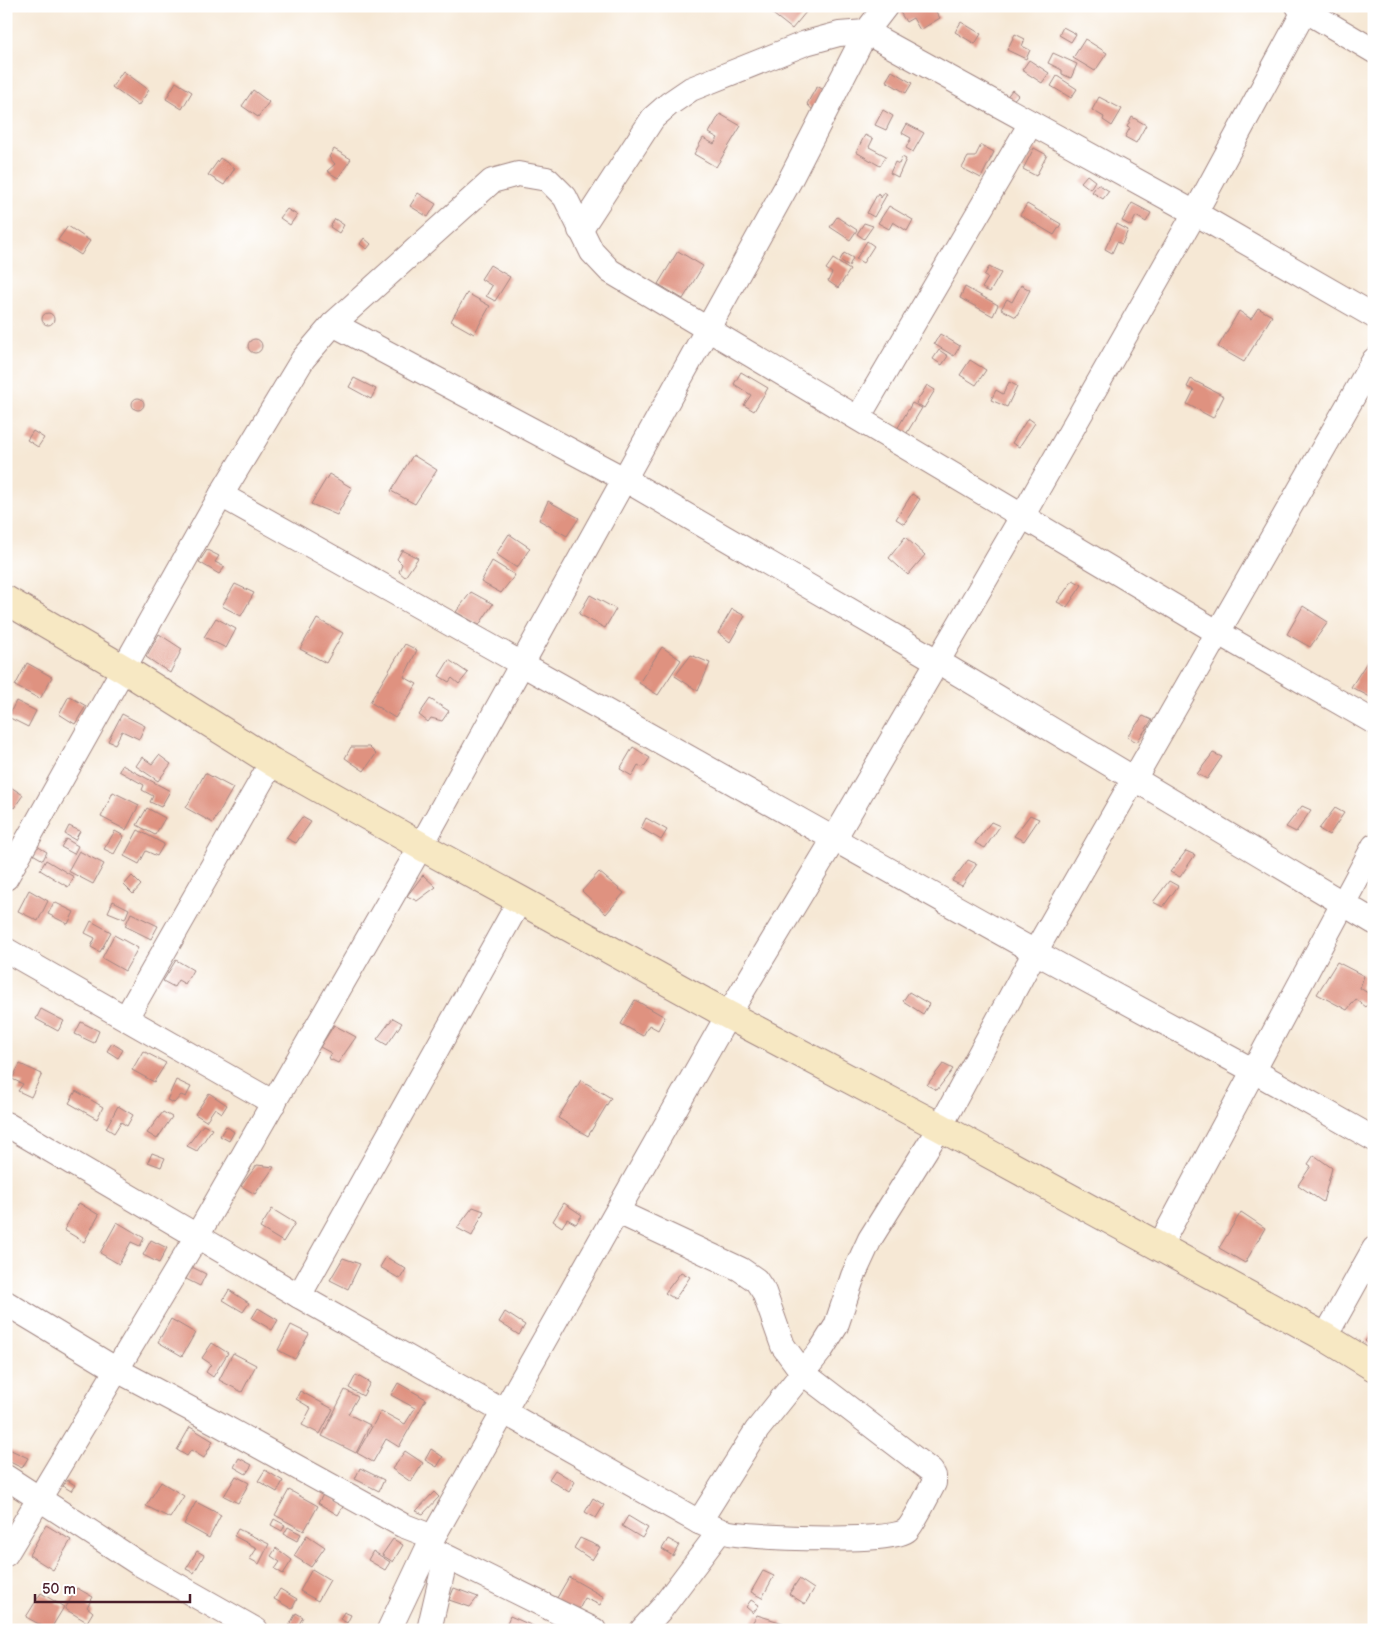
<svg xmlns="http://www.w3.org/2000/svg" width="1380" height="1636" font-family="'Balsamiq Sans',sans-serif">
  <style>
    .building { fill: #df9280 }
    .lines { fill: none; stroke-linecap: round; stroke-linejoin: round }
    .minor-casing { stroke: #a08480; stroke-width: 26 }
    .secondary-casing { stroke: #a08480; stroke-width: 30 }
    .minor { stroke: #fff; stroke-width: 24 }
    .secondary { stroke: #f7e8c3; stroke-width: 28 }
  </style>
  <rect width="100%" height="100%" fill="#fff"/>
  <filter id="ink" filterUnits="userSpaceOnUse"><feTurbulence type="fractalNoise" baseFrequency=".02" numOctaves="2"/><feDisplacementMap in="SourceGraphic" scale="10" xChannelSelector="R" yChannelSelector="G"/><feConvolveMatrix kernelMatrix="1 2 1 2 8 2 1 2 1" color-interpolation-filters="sRGB"/></filter>
  <filter id="wash" filterUnits="userSpaceOnUse"><feTurbulence type="fractalNoise" baseFrequency=".0096" numOctaves="4" result="noise"/><feDisplacementMap in="SourceGraphic" scale="20" xChannelSelector="R" yChannelSelector="G"/><feGaussianBlur stdDeviation="1.12" result="paint"/><feColorMatrix in="noise" values="0 0 0 0 0 0 0 0 0 0 0 0 0 0 0 0 0 1.4 0 .05"/><feComposite in="paint" operator="in"/></filter>
  <g filter="url(#wash)">
    <rect width="100%" height="100%" fill="#f6e8d5"/>
    <g id="blocks">
      <g class="building">
        <polygon points="772,6 783,6 789,12 794,6 811,6 792,29 769,11"/>
        <polygon points="903,6 932,6 940,18 920,30 913,18 906,22 898,9"/>
        <polygon points="961,22 981,34 975,44 955,32"/>
        <polygon points="1063,27 1076,34 1071,42 1059,35"/>
        <polygon points="1015,34 1025,39 1022,46 1030,50 1026,59 1007,50"/>
        <polygon points="1085,39 1107,53 1095,71 1073,58"/>
        <polygon points="1053,53 1077,64 1071,78 1062,74 1062,70 1048,63"/>
        <polygon points="1029,60 1049,73 1042,83 1022,70"/>
        <polygon points="123,71 149,90 138,106 112,87"/>
        <polygon points="892,71 912,83 906,93 886,81"/>
        <polygon points="1057,76 1077,89 1071,98 1051,86"/>
        <polygon points="176,82 192,92 182,109 166,99"/>
        <polygon points="817,86 832,95 819,117 807,104"/>
        <polygon points="253,90 269,102 258,117 242,106"/>
        <polygon points="1012,90 1018,95 1011,103 1006,98"/>
        <polygon points="1099,97 1122,109 1112,126 1103,120 1104,117 1092,110"/>
        <polygon points="883,110 893,116 886,130 875,125"/>
        <polygon points="720,114 741,126 716,167 694,154 703,138 714,144 718,138 709,133"/>
        <polygon points="1132,117 1146,125 1136,143 1125,137 1130,128 1127,127"/>
        <polygon points="907,124 924,133 913,152 906,148 911,138 902,133"/>
        <polygon points="865,135 873,139 869,147 886,156 880,166 856,152"/>
        <polygon points="981,145 994,152 981,178 962,168 968,157 975,157"/>
        <polygon points="1034,148 1047,155 1036,176 1023,169"/>
        <polygon points="334,149 351,159 338,178 327,171 335,164 329,157"/>
        <polygon points="902,157 906,159 898,177 890,173 895,162 899,164"/>
        <polygon points="220,158 235,168 224,185 208,175"/>
        <polygon points="1087,175 1095,181 1090,189 1081,182"/>
        <polygon points="1098,184 1109,191 1103,199 1092,192"/>
        <polygon points="884,192 887,194 874,217 867,213 878,193 881,198"/>
        <polygon points="418,193 436,204 428,217 410,206"/>
        <polygon points="1132,203 1151,213 1146,222 1136,216 1131,226 1122,221"/>
        <polygon points="1027,204 1061,224 1054,235 1020,215"/>
        <polygon points="889,206 913,220 907,231 893,222 889,229 878,223"/>
        <polygon points="287,209 297,215 290,225 280,218"/>
        <polygon points="837,217 857,230 850,240 830,227"/>
        <polygon points="335,219 344,225 339,233 330,227"/>
        <polygon points="864,223 873,226 864,239 857,234"/>
        <polygon points="1117,224 1128,230 1122,244 1117,242 1112,253 1105,249"/>
        <polygon points="68,226 90,241 81,255 58,240"/>
        <polygon points="364,238 371,244 367,249 360,244"/>
        <polygon points="867,241 874,246 863,263 856,259"/>
        <polygon points="678,251 703,266 683,299 658,284"/>
        <polygon points="844,253 853,258 849,266 840,260"/>
        <polygon points="833,259 850,270 838,288 828,281 832,273 826,269"/>
        <polygon points="490,265 510,277 495,301 486,296 492,286 481,279"/>
        <polygon points="989,267 1001,273 990,292 982,288 988,278 984,276"/>
        <polygon points="1021,285 1030,290 1016,317 1001,309 1007,299 1012,302"/>
        <polygon points="965,287 998,305 993,316 960,298"/>
        <polygon points="467,293 490,306 474,334 451,321"/>
        <polygon points="1258,308 1272,316 1244,362 1218,347 1239,311 1251,319"/>
        <circle cx="48" cy="319" r="6"/>
        <polygon points="940,334 960,346 954,356 934,344"/>
        <circle cx="255" cy="346" r="7"/>
        <polygon points="939,350 948,356 942,365 933,359"/>
        <polygon points="970,360 986,370 976,385 960,375"/>
        <polygon points="741,372 768,388 754,411 744,405 751,395 734,384"/>
        <polygon points="354,378 376,389 371,399 349,387"/>
        <polygon points="1191,379 1224,396 1213,418 1187,404 1194,390 1187,387"/>
        <polygon points="1009,382 1017,386 1007,407 991,400 996,390 1003,394"/>
        <polygon points="927,385 935,390 924,408 916,403"/>
        <circle cx="138" cy="404" r="6"/>
        <polygon points="912,403 922,408 905,436 896,431"/>
        <polygon points="1028,418 1035,423 1019,447 1012,443"/>
        <polygon points="33,431 44,438 38,447 27,440"/>
        <polygon points="413,455 437,470 415,504 391,491"/>
        <polygon points="329,474 352,488 337,515 311,504"/>
        <polygon points="912,494 920,499 904,524 896,519"/>
        <polygon points="548,501 579,518 567,536 539,520"/>
        <polygon points="509,534 530,548 517,568 496,554"/>
        <polygon points="905,537 925,555 908,575 889,558"/>
        <polygon points="207,550 219,556 215,562 225,567 219,574 199,562"/>
        <polygon points="402,550 418,558 405,577 399,572 402,564 397,559"/>
        <polygon points="492,561 515,575 501,593 481,582"/>
        <polygon points="1073,580 1082,585 1067,607 1057,602"/>
        <polygon points="235,584 254,593 241,616 222,606"/>
        <polygon points="471,592 493,604 479,625 456,612"/>
        <polygon points="590,595 616,609 605,628 579,614"/>
        <polygon points="1303,606 1328,622 1310,647 1287,634"/>
        <polygon points="732,609 745,616 730,642 718,633"/>
        <polygon points="216,618 236,629 226,648 204,637"/>
        <polygon points="317,619 343,633 326,663 300,649"/>
        <polygon points="159,634 182,649 170,673 146,657"/>
        <polygon points="405,644 417,650 404,677 417,684 395,718 370,702"/>
        <polygon points="662,647 681,660 658,695 639,683"/>
        <polygon points="691,655 710,663 698,691 675,676"/>
        <polygon points="1369,659 1374,662 1374,699 1351,687"/>
        <polygon points="449,660 468,673 459,684 452,678 449,682 439,676"/>
        <polygon points="27,663 52,677 40,699 15,686"/>
        <polygon points="69,696 86,706 75,724 59,714"/>
        <polygon points="430,699 449,711 442,721 431,718 428,722 419,715"/>
        <polygon points="16,701 36,711 28,727 8,717"/>
        <polygon points="122,714 145,726 139,739 122,731 115,744 108,741"/>
        <polygon points="1143,716 1152,720 1137,742 1127,737"/>
        <polygon points="351,747 369,747 376,754 364,771 345,758"/>
        <polygon points="633,747 650,758 643,768 638,765 632,776 620,769"/>
        <polygon points="1213,753 1222,757 1207,779 1197,774"/>
        <polygon points="159,755 171,764 158,781 136,766 142,757 152,764"/>
        <polygon points="122,765 170,791 161,807 150,802 153,796 142,790 144,785 119,771"/>
        <polygon points="205,773 233,788 213,823 186,808"/>
        <polygon points="6,784 23,795 14,808 6,802"/>
        <polygon points="113,792 139,805 126,830 101,817"/>
        <polygon points="1302,806 1311,810 1296,832 1286,827"/>
        <polygon points="147,808 165,818 155,835 137,825"/>
        <polygon points="1335,808 1344,813 1329,835 1319,829"/>
        <polygon points="1030,815 1039,819 1024,841 1014,836"/>
        <polygon points="302,817 311,822 296,843 286,838"/>
        <polygon points="646,818 667,830 661,840 641,828"/>
        <polygon points="991,822 1000,826 985,848 975,843"/>
        <polygon points="69,826 80,831 75,840 65,834"/>
        <polygon points="138,830 164,844 157,856 146,851 139,864 124,856"/>
        <polygon points="115,831 124,836 114,854 104,849"/>
        <polygon points="66,839 78,846 74,854 61,847"/>
        <polygon points="35,845 47,852 43,860 31,853"/>
        <polygon points="79,851 104,864 93,884 68,871"/>
        <polygon points="1186,851 1195,855 1180,877 1170,872"/>
        <polygon points="46,860 74,877 68,887 40,870"/>
        <polygon points="968,860 977,864 962,886 952,881"/>
        <polygon points="599,872 624,893 606,914 582,891"/>
        <polygon points="423,875 436,887 417,901 407,896"/>
        <polygon points="132,876 141,885 133,894 124,885"/>
        <polygon points="1169,881 1178,886 1163,907 1153,902"/>
        <polygon points="29,890 48,901 38,921 18,911"/>
        <polygon points="113,901 129,909 125,919 108,912"/>
        <polygon points="54,902 74,912 68,924 48,914"/>
        <polygon points="131,913 158,926 151,939 125,926"/>
        <polygon points="91,921 111,932 100,952 91,947 95,938 85,933"/>
        <polygon points="114,935 138,948 125,971 102,958"/>
        <polygon points="176,960 193,970 185,984 178,980 174,987 163,981"/>
        <polygon points="1337,962 1364,976 1360,988 1374,997 1366,1007 1356,999 1347,1010 1317,994"/>
        <polygon points="909,992 929,1004 923,1014 903,1001"/>
        <polygon points="635,1000 665,1017 658,1030 649,1025 643,1036 621,1024"/>
        <polygon points="41,1009 64,1021 58,1031 36,1019"/>
        <polygon points="393,1018 402,1023 387,1045 377,1039"/>
        <polygon points="81,1022 99,1031 94,1043 75,1034"/>
        <polygon points="334,1025 356,1037 338,1063 328,1058 331,1053 320,1047"/>
        <polygon points="112,1043 123,1050 118,1058 107,1051"/>
        <polygon points="143,1051 166,1063 154,1082 132,1070"/>
        <polygon points="20,1064 42,1074 31,1097 18,1091 23,1084 12,1079"/>
        <polygon points="943,1064 953,1069 937,1090 927,1085"/>
        <polygon points="176,1080 191,1087 186,1097 181,1095 174,1103 167,1100"/>
        <polygon points="581,1080 611,1098 588,1136 558,1118"/>
        <polygon points="76,1091 103,1107 97,1119 69,1103"/>
        <polygon points="209,1093 227,1105 222,1113 215,1108 206,1121 195,1114"/>
        <polygon points="118,1106 133,1115 127,1126 121,1122 114,1133 106,1128"/>
        <polygon points="163,1112 172,1117 157,1139 147,1133"/>
        <polygon points="203,1125 212,1129 197,1151 187,1146"/>
        <polygon points="226,1126 234,1132 229,1141 220,1136"/>
        <polygon points="152,1153 165,1158 161,1167 148,1162"/>
        <polygon points="1314,1155 1332,1168 1323,1202 1298,1185 1311,1166 1308,1164"/>
        <polygon points="257,1165 274,1167 255,1194 241,1186"/>
        <polygon points="79,1203 99,1215 84,1242 64,1230"/>
        <polygon points="564,1203 582,1215 576,1224 567,1219 562,1227 553,1221"/>
        <polygon points="473,1207 484,1211 472,1236 457,1228"/>
        <polygon points="272,1209 295,1223 283,1242 260,1228"/>
        <polygon points="1241,1212 1265,1228 1245,1263 1219,1248"/>
        <polygon points="117,1222 144,1238 140,1246 131,1242 119,1264 100,1253"/>
        <polygon points="151,1240 167,1248 159,1263 143,1255"/>
        <polygon points="386,1257 406,1269 400,1279 380,1267"/>
        <polygon points="343,1258 360,1264 348,1289 330,1280"/>
        <polygon points="192,1267 206,1274 200,1286 186,1279"/>
        <polygon points="681,1272 690,1277 675,1299 665,1293"/>
        <polygon points="229,1290 249,1303 243,1312 223,1300"/>
        <polygon points="258,1308 278,1320 272,1330 252,1318"/>
        <polygon points="505,1312 525,1325 519,1335 499,1322"/>
        <polygon points="171,1319 195,1333 182,1356 158,1342"/>
        <polygon points="291,1325 309,1334 295,1359 278,1350"/>
        <polygon points="1374,1331 1374,1347 1365,1341"/>
        <polygon points="212,1343 228,1353 213,1377 206,1372 211,1364 202,1358"/>
        <polygon points="233,1353 256,1365 242,1392 219,1380"/>
        <polygon points="356,1375 370,1383 363,1396 349,1388"/>
        <polygon points="398,1383 426,1399 399,1447 386,1439 373,1462 357,1453 381,1411 405,1424 415,1408 391,1395"/>
        <polygon points="345,1390 358,1397 348,1414 370,1425 356,1453 322,1436"/>
        <polygon points="300,1391 333,1409 320,1434 302,1425 311,1408 296,1399"/>
        <polygon points="190,1427 213,1441 204,1458 191,1450 187,1456 177,1450"/>
        <polygon points="9,1449 28,1458 22,1468 6,1460 6,1455"/>
        <polygon points="431,1449 443,1457 437,1467 425,1460"/>
        <polygon points="405,1451 423,1463 411,1482 392,1469"/>
        <polygon points="239,1458 252,1465 246,1474 234,1467"/>
        <polygon points="360,1468 384,1480 379,1491 355,1479"/>
        <polygon points="265,1470 283,1481 277,1492 258,1481"/>
        <polygon points="555,1470 575,1482 569,1492 549,1479"/>
        <polygon points="236,1476 249,1483 238,1503 224,1496"/>
        <polygon points="67,1480 75,1485 71,1491 63,1486"/>
        <polygon points="161,1482 184,1496 170,1518 146,1506"/>
        <polygon points="289,1490 318,1506 304,1531 275,1515"/>
        <polygon points="434,1492 439,1497 423,1514 416,1511"/>
        <polygon points="324,1493 344,1505 338,1515 318,1503"/>
        <polygon points="593,1498 604,1505 596,1518 585,1512"/>
        <polygon points="196,1502 221,1515 209,1538 184,1524"/>
        <polygon points="628,1516 648,1528 642,1538 622,1526"/>
        <polygon points="274,1519 285,1525 282,1531 271,1525"/>
        <polygon points="46,1525 71,1540 53,1570 29,1555"/>
        <polygon points="288,1527 301,1534 297,1541 284,1534"/>
        <polygon points="238,1529 269,1544 259,1564 250,1559 257,1548 234,1536"/>
        <polygon points="307,1535 325,1547 311,1567 294,1556"/>
        <polygon points="580,1538 600,1547 592,1560 574,1548"/>
        <polygon points="393,1539 403,1545 393,1562 382,1555"/>
        <polygon points="668,1539 679,1545 673,1556 662,1549"/>
        <polygon points="276,1548 292,1560 283,1574 275,1569 280,1562 271,1556"/>
        <polygon points="197,1551 204,1555 194,1573 186,1569"/>
        <polygon points="373,1551 390,1562 385,1570 368,1560"/>
        <polygon points="312,1569 330,1580 318,1601 300,1591"/>
        <polygon points="763,1571 774,1576 762,1598 751,1592"/>
        <polygon points="569,1577 604,1597 600,1605 585,1598 576,1615 554,1603"/>
        <polygon points="799,1579 814,1589 805,1604 789,1594"/>
        <polygon points="77,1588 93,1597 87,1607 93,1612 87,1622 65,1609"/>
        <polygon points="454,1588 478,1597 470,1607 449,1600"/>
        <polygon points="280,1589 297,1599 292,1609 274,1599"/>
        <polygon points="41,1593 64,1607 50,1630 26,1617"/>
        <polygon points="751,1600 759,1605 753,1613 746,1607"/>
        <polygon points="344,1612 351,1615 347,1623 340,1619"/>
        <polygon points="296,1613 303,1617 296,1630 291,1630 288,1628"/>
        <polygon points="757,1615 783,1623 779,1630 759,1630 751,1625"/>
        <polygon points="510,1616 542,1630 504,1630"/>
      </g>
    </g>
  </g>
  <g filter="url(#ink)">
    <use href="#blocks" fill-opacity="0" stroke="#a08480" stroke-width="1"/>
    <g class="lines">
      <defs>
        <g id="minor">
          <polyline points="1298,6 1374,51"/>
          <polyline points="580,230 653,118 669,104 691,89 806,43 839,34 866,32 1195,213 1374,316"/>
          <polyline points="333,324 624,479 937,661 1374,922"/>
          <polyline points="858,418 1031,123"/>
          <polyline points="221,495 1035,952 1252,1070 1374,1139"/>
          <polyline points="6,878 221,495 303,359 333,324 492,181 518,174 547,179 565,197 592,252 610,271 1217,632 1374,722"/>
          <polyline points="6,950 274,1103"/>
          <polyline points="126,1018 272,762"/>
          <path d="M6,1124L299,1296L699,1522C711,1527 723,1533 736,1534C761,1537 892,1544 907,1530C914,1523 928,1494 934,1483V1476L931,1471L803,1373L783,1346L764,1292L756,1280L740,1269L618,1212"/>
          <polyline points="1159,1247 1374,846"/>
          <polyline points="299,1296 520,900"/>
          <polyline points="6,1303 117,1370 217,1423 402,1525 433,1537"/>
          <polyline points="1325,1337 1374,1249"/>
          <polyline points="6,1477 138,1563 256,1630"/>
          <polyline points="699,1522 757,1430 821,1350 836,1326 853,1276 870,1239 940,1127 1035,952 1374,360"/>
          <polyline points="429,1548 594,1630"/>
          <polyline points="6,1554 197,1236 421,846 789,182 866,32 886,6"/>
          <polyline points="389,1630 433,1537 728,1015 834,839 1023,515 1195,213 1307,6"/>
          <polyline points="429,1630 446,1557"/>
          <polyline points="642,1630 662,1608 720,1531"/>
        </g>
        <polyline id="secondary" points="6,600 124,669 272,762 421,846 520,900 728,1015 940,1127 1325,1337 1374,1367"/>
      </defs>
      <use href="#minor" class="minor-casing"/>
      <use href="#secondary" class="secondary-casing"/>
      <use href="#minor" class="minor"/>
      <use href="#secondary" class="secondary"/>
    </g>
  </g>
  <rect width="1380" height="1636" fill="none" stroke="#fff" stroke-width="25"/>
  <path d="M35 1594v8h155v-8" fill="none" stroke="#4a1f2b" stroke-width="2.5"/>
  <text x="42" y="1594" font-size="15" fill="#4a1f2b" stroke="#ffffff" stroke-width="4" paint-order="stroke">50 m</text>
</svg>
